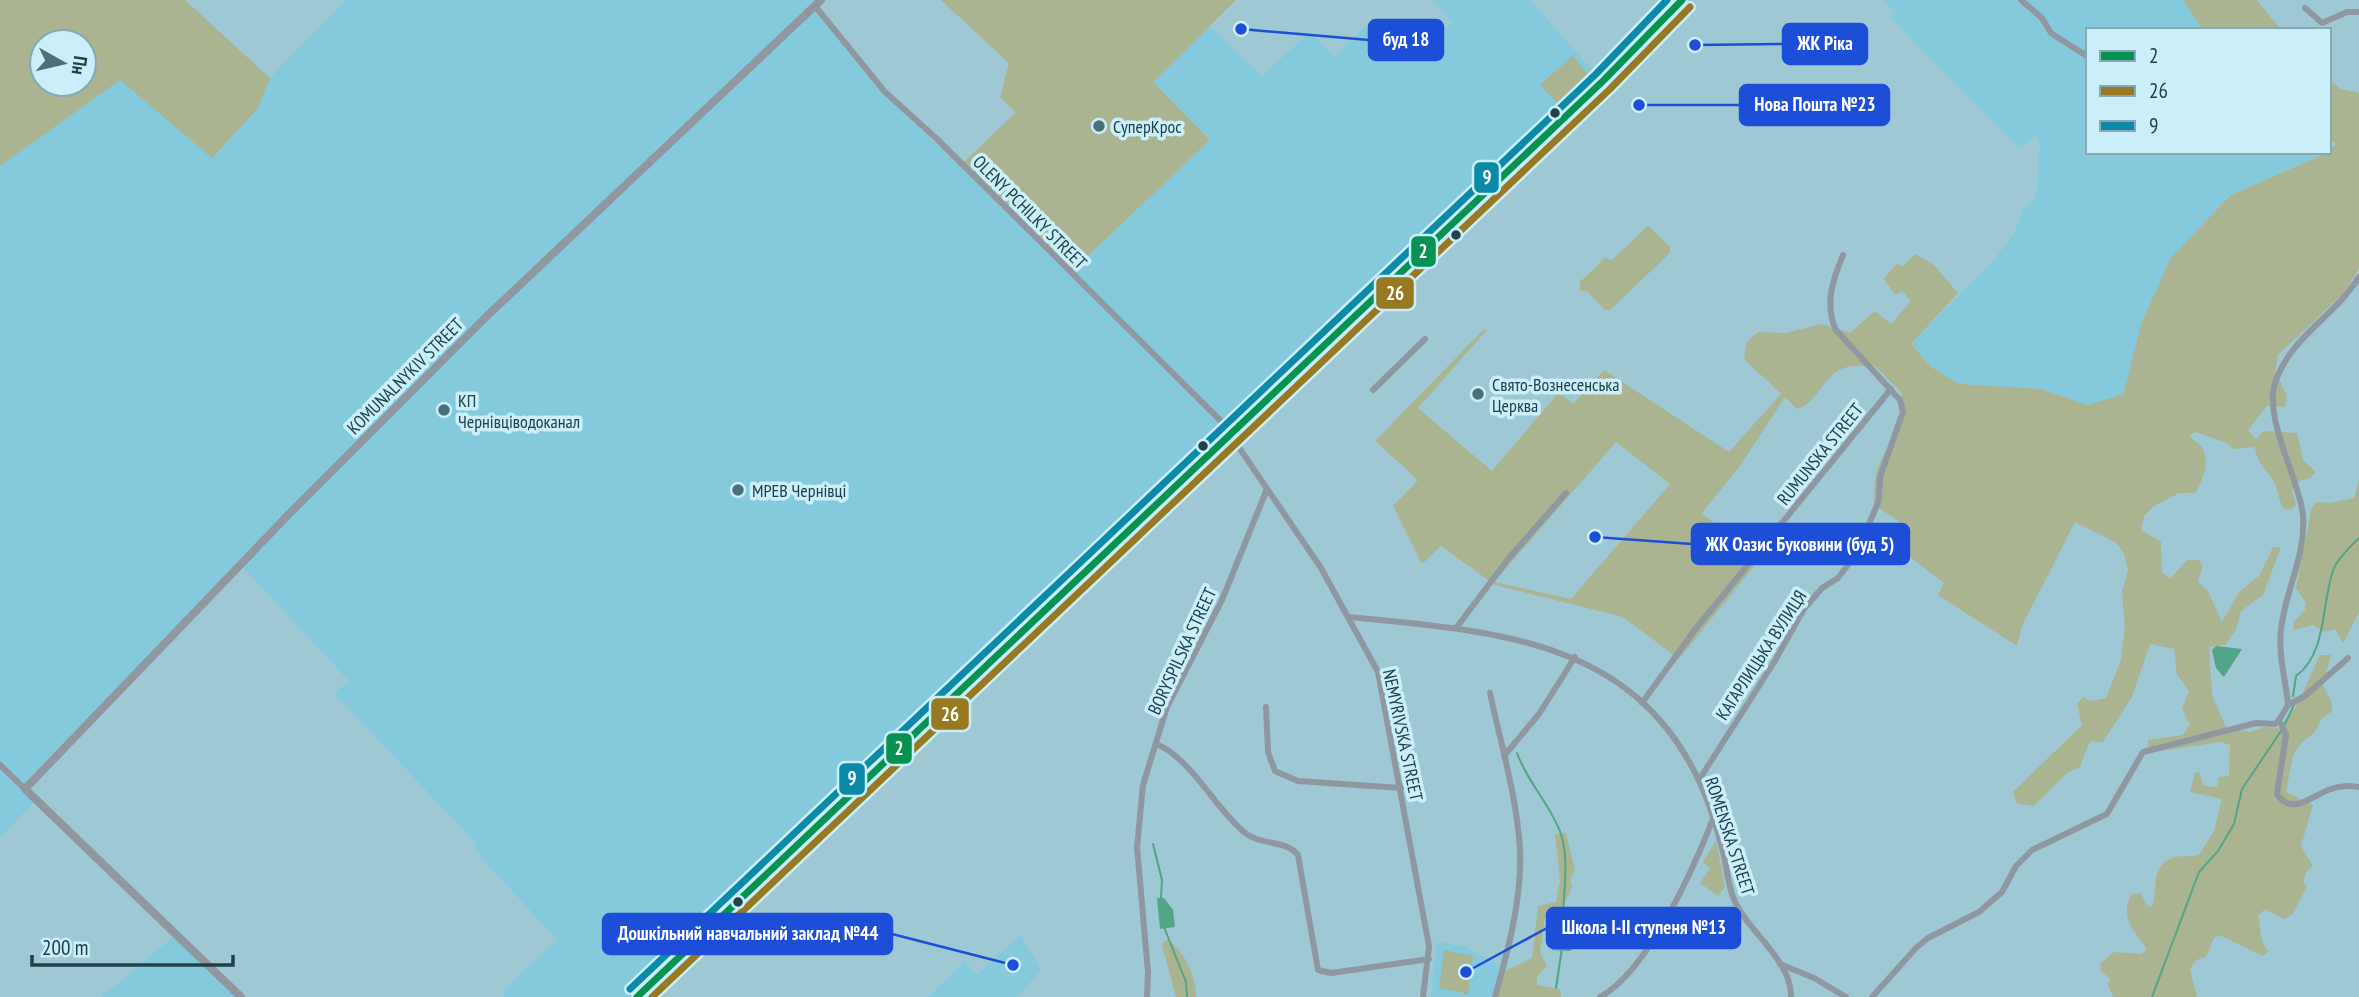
<svg xmlns="http://www.w3.org/2000/svg" width="2359" height="997" font-family="'PT Sans Narrow',sans-serif">
  <style>
    .built { fill: #85c9dc }
    .green { fill: #aab490; fill-rule: evenodd }
    .water { fill: #52a586 }
    .lines { fill: none; stroke-linecap: round; stroke-linejoin: round }
    .stream { stroke: #52a586; stroke-width: 2 }
    .minor { stroke: #8f97a0; stroke-width: 6 }
    .tertiary { stroke: #8f97a0; stroke-width: 8 }
    .primary { stroke: #84919c; stroke-width: 10 }
    .bus-1-casing { stroke: #caeffa; stroke-width: 12 }
    .bus-2-casing { stroke: #caeffa; stroke-width: 12 }
    .bus-3-casing { stroke: #caeffa; stroke-width: 12 }
    .bus-1 { stroke: #069250; stroke-width: 7 }
    .bus-2 { stroke: #967921; stroke-width: 7 }
    .bus-3 { stroke: #0a8aa6; stroke-width: 7 }
    .bus-dot { fill: #20414a; stroke: #caeffa; stroke-width: 2.5 }
    .poi-dot { fill: #4c707a; stroke: #caeffa; stroke-width: 2.5 }
    .labels { text-anchor: middle; dominant-baseline: central; stroke-width: 7; stroke-linejoin: round; paint-order: stroke }
    .poi-label { font-size: 18px; fill: #20414a; stroke: #caeffa; text-anchor: start }
    .street-label { font-size: 18px; fill: #20414a; stroke: #caeffa }
    .leader { fill: none; stroke: #1d4ed8; stroke-width: 2.5 }
    .callout-dot { fill: #1d4ed8; stroke: #caeffa; stroke-width: 2.5 }
    .callout { fill: #1d4ed8; stroke: #1d4ed8; stroke-width: 2.5 }
    .callout-label { font-size: 19px; text-anchor: middle; font-weight: bold; fill: #fff }
    .line-badge { stroke: #caeffa; stroke-width: 2.5 }
    .badge-label { font-size: 19px; text-anchor: middle; font-weight: bold; fill: #fff }
  </style>
  <rect width="100%" height="100%" fill="#9ec8d4"/>
  <g class="built">
    <polygon points="346,0 817,0 813,5 865,74 1070,273 1210,140 1153,82 1209,26 1262,76 1310,32 1334,57 1372,20 1409,61 1453,22 1433,0 1530,0 1603,82 640,997 504,997 505,989 557,939 484,861 476,850 476,843 334,693 349,681 239,563 26,786 37,798 0,838 0,166 120,80 258,108 270,78"/>
    <polygon points="1883,0 2183,0 2203,30 2088,30 2088,152 2327,152 2231,195 2171,257 2142,322 2123,394 2088,405 2041,389 1959,384 1931,367 1911,344 1992,262 2013,236 2025,206 2033,202 2038,185 2040,142 2036,136 2019,148 1890,17 1895,11"/>
    <polygon points="1021,935 1041,970 1017,997 928,997 965,961 977,975"/>
    <polygon points="173,937 238,997 102,997"/>
    <polygon points="1437,942 1464,946 1500,966 1492,997 1431,997"/>
  </g>
  <g class="green">
    <path d="M0,0H185L270,78L258,108L212,158L120,80L0,166ZM42,42H84V84H42Z"/>
    <polygon points="941,0 1236,0 1153,82 1210,140 1070,273 961,165 1016,112 1000,98 1009,63"/>
    <polygon points="2183,0 2257,0 2281,30 2203,30"/>
    <polygon points="1573,55 1592,80 1561,107 1540,85"/>
    <path d="M2329,78L2340,89L2359,93V268L2346,291L2278,355L2275,372L2287,396L2285,407L2267,406L2248,430L2256,440L2263,431L2297,433L2303,460L2316,472L2310,478L2295,482L2292,490L2296,505L2292,509H2284C2278,500 2279,491 2274,482C2266,468 2257,465 2255,447L2233,449L2227,443L2195,432L2190,436C2194,441 2200,444 2203,449C2210,459 2202,485 2195,493H2179L2154,506L2144,516L2141,530L2161,542L2162,572L2170,579L2187,560H2199L2203,566L2198,582L2208,591L2222,622L2239,592L2260,575L2273,547H2281L2263,595L2241,611L2236,630L2225,645L2209,647L2212,695L2226,727L2250,732L2264,727L2279,728L2296,707L2320,655H2331L2323,685L2332,703V711L2321,719L2315,732L2301,743L2293,755L2286,792L2313,805L2301,846L2313,866L2307,871L2303,882L2307,887L2292,915L2284,919L2265,909L2258,916L2262,941L2268,952L2263,956L2219,935L2214,938L2206,957L2196,960L2190,969L2197,997H2113L2108,985L2110,979L2100,970L2101,963L2114,952L2141,954L2147,950C2136,930 2119,922 2131,894L2141,893L2147,906L2152,907C2158,890 2150,866 2172,858C2179,855 2191,857 2199,855L2214,831L2222,799L2190,792L2195,772L2200,773L2203,786L2217,787L2219,777L2229,776L2230,745L2220,742L2148,753V740L2183,735L2190,725L2182,709L2189,691L2177,675L2174,649L2150,644L2132,697L2103,742L2090,741L2080,767L2067,773L2034,806L2016,803L2013,792L2082,725L2077,704L2083,697L2090,701L2106,698L2121,660L2125,626L2122,592L2128,570L2124,553L2115,542L2075,522L2022,626L2017,646L1938,595L1944,583L1910,557L1902,523L1874,505C1874,491 1874,478 1879,465C1887,445 1906,422 1898,401L1903,394L1874,365C1865,366 1853,365 1844,368C1823,375 1819,402 1797,409L1785,397L1740,466L1702,513L1759,560L1679,659L1623,617L1495,585L1441,546L1422,564L1393,506L1418,480L1375,441L1484,329L1573,404L1604,370L1729,452L1781,394L1744,359L1747,342L1758,332L1786,333L1821,324L1850,333L1875,311L1891,324L1911,301L1902,291L1895,295L1884,279L1896,264L1903,266L1915,254L1934,265L1958,293L1911,344L1931,367L1959,384L2041,389L2088,405L2123,394L2142,322L2171,257L2231,195L2329,152L2336,144L2329,139ZM1486,331L1559,392L1492,471L1418,408ZM1616,442L1670,484L1571,599L1494,582Z"/>
    <polygon points="1648,226 1670,247 1670,253 1610,310 1605,310 1587,291 1580,291 1580,282 1606,257 1611,261"/>
    <polygon points="2359,480 2359,612 2343,643 2335,629 2325,632 2313,625 2294,630 2293,623 2305,610 2306,603 2296,588 2312,507 2316,502 2330,503 2354,498"/>
    <polygon points="1566,833 1575,870 1570,879 1572,887 1560,913 1545,916 1540,953 1547,966 1537,977 1537,985 1560,989 1561,997 1497,997 1503,972 1532,958 1538,906 1556,902 1560,880 1555,834"/>
    <polygon points="1716,840 1725,887 1718,896 1700,883 1710,868 1703,862"/>
    <path d="M1167,939C1184,951 1196,976 1196,997H1176L1162,945Z"/>
    <polygon points="1444,950 1473,956 1468,994 1439,988"/>
  </g>
  <g class="water">
    <polygon points="2216,646 2242,649 2224,677 2216,668 2212,650"/>
    <polygon points="1157,898 1164,898 1173,910 1175,927 1160,929"/>
    <polygon points="1563,915 1573,922 1571,951 1552,950 1557,918"/>
  </g>
  <g class="lines">
    <g class="stream">
      <path d="M2293,696L2296,676C2328,653 2321,601 2334,568C2339,557 2351,546 2359,538"/>
      <polyline points="2284,726 2294,705"/>
      <path d="M1517,753C1527,782 1551,805 1561,834C1569,860 1564,888 1563,915"/>
      <polyline points="1153,844 1162,880 1161,898"/>
      <polyline points="1164,927 1186,982 1187,997"/>
      <polyline points="1556,988 1562,948"/>
      <polyline points="2152,997 2199,872 2218,851 2234,824 2242,789 2281,731"/>
    </g>
    <g class="minor">
      <polyline points="2021,0 2042,18 2051,33 2088,57"/>
      <polyline points="815,6 885,92 936,138 1221,421 1321,568 1378,672 1429,946 1423,997"/>
      <polyline points="2305,8 2322,23 2347,12 2359,12"/>
      <polyline points="1373,390 1425,339"/>
      <path d="M1349,617C1487,631 1632,636 1699,781C1710,804 1718,831 1724,856C1727,870 1728,884 1733,897C1746,931 1792,959 1791,997"/>
      <polyline points="1456,628 1509,558 1566,493"/>
      <path d="M1490,693C1501,745 1517,797 1520,850C1522,900 1508,950 1495,997"/>
      <polyline points="1642,703 1694,631 1891,389"/>
      <polyline points="2288,705 2305,696 2348,658"/>
      <polyline points="1266,707 1268,752 1275,771 1298,781 1401,788"/>
      <path d="M2279,720L2288,705C2286,680 2278,656 2281,630C2285,590 2306,557 2303,515C2299,477 2262,418 2276,380C2292,336 2336,315 2359,277"/>
      <path d="M2279,720L2286,735L2277,794C2293,817 2312,795 2331,789C2341,785 2349,786 2359,787"/>
      <path d="M1156,744C1190,757 1215,808 1244,832C1260,846 1285,839 1298,855L1318,970L1331,973L1429,959"/>
      <polyline points="1504,756 1539,714 1575,657"/>
      <polyline points="0,765 25,789"/>
      <path d="M1699,780L1773,664L1804,609L1822,588L1838,578L1857,553L1879,500L1880,477L1903,412L1900,400L1836,330C1824,305 1833,279 1843,255"/>
      <polyline points="1780,964 1814,978 1846,997"/>
      <polyline points="1147,997 1148,972 1137,847 1143,785 1167,707 1222,600 1267,489"/>
      <path d="M1600,997C1648,971 1693,870 1713,819"/>
      <polyline points="1872,997 1916,948 1928,938 1979,912 2002,892 2016,866 2032,850 2107,814 2143,752 2256,723 2275,724 2279,720"/>
    </g>
    <polyline class="tertiary" points="241,997 25,789 290,513 487,316 821,0"/>
    <polyline class="primary" points="637,997 1603,81 1682,0"/>
    <defs>
      <polyline id="bus-1" points="637,997 1603,81 1682,0"/>
      <polyline id="bus-2" points="652,997 1610,89 1690,7"/>
      <polyline id="bus-3" points="630,989 1596,74 1667,0"/>
    </defs>
    <use href="#bus-1" class="bus-1-casing"/>
    <use href="#bus-2" class="bus-2-casing"/>
    <use href="#bus-3" class="bus-3-casing"/>
    <use href="#bus-1" class="bus-1"/>
    <use href="#bus-2" class="bus-2"/>
    <use href="#bus-3" class="bus-3"/>
  </g>
  <g class="bus-dot">
    <circle cx="1555" cy="113" r="6"/>
    <circle cx="1456" cy="235" r="6"/>
    <circle cx="1203" cy="446" r="6"/>
    <circle cx="738" cy="902" r="6"/>
  </g>
  <g class="poi-dot">
    <circle cx="1099" cy="126" r="7"/>
    <circle cx="1478" cy="394" r="7"/>
    <circle cx="444" cy="410" r="7"/>
    <circle cx="738" cy="490" r="7"/>
  </g>
  <g class="labels">
    <g class="poi-label">
      <text x="1113" y="126">СуперКрос</text>
      <text x="1492" y="384">Свято-Вознесенська<tspan x="1492" dy="21">Церква</tspan></text>
      <text x="458" y="400">КП<tspan x="458" dy="21">Чернівціводоканал</tspan></text>
      <text x="752" y="490">МРЕВ Чернівці</text>
    </g>
    <g class="street-label">
      <text transform="translate(1030 212) rotate(45)">OLENY PCHILKY STREET</text>
      <text transform="translate(405 376) rotate(-45)">KOMUNALNYKIV STREET</text>
      <text transform="translate(1820 454) rotate(-51)">RUMUNSKA STREET</text>
      <text transform="translate(1182 651) rotate(-65)">BORYSPILSKA STREET</text>
      <text transform="translate(1761 655) rotate(-57)">КАГАРЛИЦЬКА ВУЛИЦЯ</text>
      <text transform="translate(1403 735) rotate(78)">NEMYRIVSKA STREET</text>
      <text transform="translate(1730 836) rotate(72)">ROMENSKA STREET</text>
    </g>
  </g>
  <path class="leader" d="M1241 29L1369 40M1695 45L1783 44M1639 105L1740 105M1595 537L1692 544M1466 972L1547 928M1013 965L892 934"/>
  <g class="callout-dot">
    <circle cx="1241" cy="29" r="7"/>
    <circle cx="1695" cy="45" r="7"/>
    <circle cx="1639" cy="105" r="7"/>
    <circle cx="1595" cy="537" r="7"/>
    <circle cx="1466" cy="972" r="7"/>
    <circle cx="1013" cy="965" r="7"/>
  </g>
  <g class="callout">
    <rect x="1369" y="20" width="74" height="40" rx="7"/>
    <rect x="1783" y="24" width="84" height="40" rx="7"/>
    <rect x="1740" y="85" width="149" height="40" rx="7"/>
    <rect x="1692" y="524" width="217" height="40" rx="7"/>
    <rect x="1547" y="908" width="193" height="40" rx="7"/>
    <rect x="603" y="914" width="289" height="40" rx="7"/>
  </g>
  <g class="callout-label">
    <text x="1406" y="46">буд 18</text>
    <text x="1825" y="50">ЖК Ріка</text>
    <text x="1815" y="111">Нова Пошта №23</text>
    <text x="1800" y="551">ЖК Оазис Буковини (буд 5)</text>
    <text x="1644" y="934">Школа I-II ступеня №13</text>
    <text x="748" y="940">Дошкільний навчальний заклад №44</text>
  </g>
  <g class="line-badge">
    <rect x="1473" y="161" width="27" height="33" rx="7" fill="#0a8aa6"/>
    <rect x="1410" y="235" width="27" height="33" rx="7" fill="#069250"/>
    <rect x="1375" y="276" width="40" height="34" rx="7" fill="#967921"/>
    <rect x="930" y="697" width="40" height="34" rx="7" fill="#967921"/>
    <rect x="885" y="732" width="28" height="33" rx="7" fill="#069250"/>
    <rect x="838" y="762" width="28" height="34" rx="7" fill="#0a8aa6"/>
  </g>
  <g class="badge-label">
    <text x="1487" y="184">9</text>
    <text x="1423" y="258">2</text>
    <text x="1395" y="300">26</text>
    <text x="950" y="721">26</text>
    <text x="899" y="755">2</text>
    <text x="852" y="785">9</text>
  </g>
  <rect x="2086" y="28" width="245" height="126" fill="#caeffa" stroke="#86a9b4" stroke-width="2"/>
  <rect x="2100" y="51" width="35" height="10" fill="#069250" stroke="#86a9b4" stroke-width="2"/>
  <text x="2149" y="63" font-size="21" fill="#20414a">2</text>
  <rect x="2100" y="86" width="35" height="10" fill="#967921" stroke="#86a9b4" stroke-width="2"/>
  <text x="2149" y="98" font-size="21" fill="#20414a">26</text>
  <rect x="2100" y="121" width="35" height="10" fill="#0a8aa6" stroke="#86a9b4" stroke-width="2"/>
  <text x="2149" y="133" font-size="21" fill="#20414a">9</text>
  <g transform="translate(63 63) rotate(98)"><circle r="33" fill="#caeffa" stroke="#86a9b4" stroke-width="2"/>
  <path d="M0-5L12 26L0 18L-12 26Z" fill="#4c707a"/>
  <text y="-10" font-size="19" font-weight="bold" text-anchor="middle" fill="#20414a">Пн</text>
  </g>
  <path d="M32 955v10h201v-10" fill="none" stroke="#20414a" stroke-width="3.5"/>
  <text x="42" y="955" font-size="21" fill="#20414a" stroke="#caeffa" stroke-width="5" paint-order="stroke">200 m</text>
</svg>
